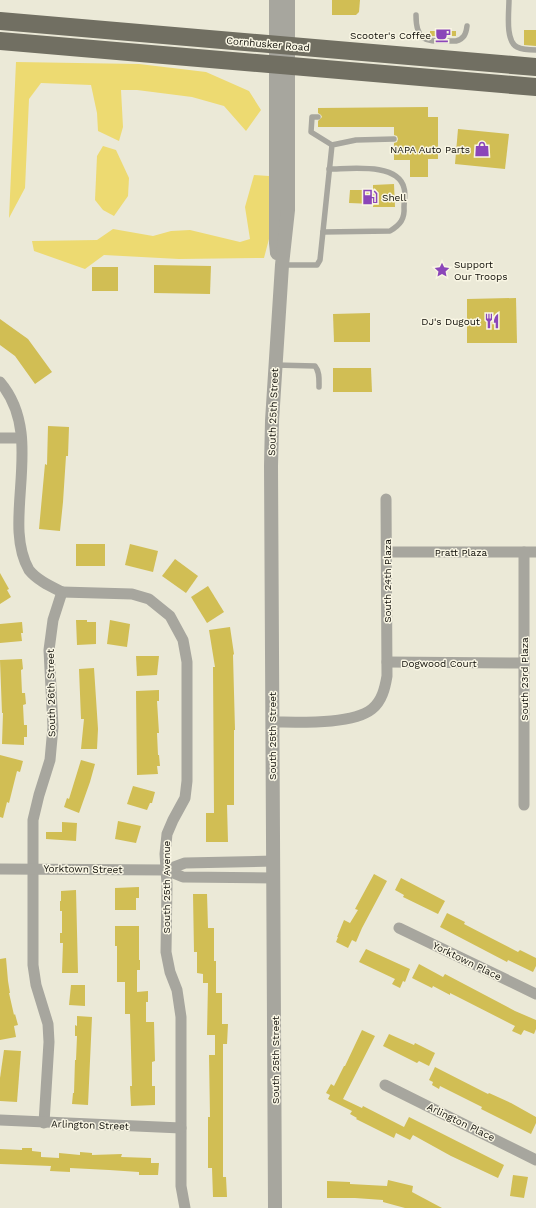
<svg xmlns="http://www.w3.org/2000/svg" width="536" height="1208" font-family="'Work Sans',sans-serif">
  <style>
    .green { fill: #edda71 }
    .building { fill: #d1be54 }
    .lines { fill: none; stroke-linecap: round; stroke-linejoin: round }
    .service { stroke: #a7a69e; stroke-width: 5.5 }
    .minor { stroke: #a7a69e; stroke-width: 11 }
    .tertiary { stroke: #a7a69e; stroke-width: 14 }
    .primary { stroke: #716f62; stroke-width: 18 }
    .labels { text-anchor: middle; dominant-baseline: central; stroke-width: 3; stroke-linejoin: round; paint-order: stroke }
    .poi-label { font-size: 10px; fill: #0e0d07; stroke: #f9f6e4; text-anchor: end }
    .street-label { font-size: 10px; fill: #0e0d07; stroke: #f9f6e4 }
  </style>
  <rect width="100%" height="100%" fill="#ebe9d7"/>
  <g class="green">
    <polygon points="16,62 139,64 206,72 249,91 261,110 246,131 224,106 192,97 137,90 121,90 123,127 119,141 98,131 97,113 91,85 41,83 29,99 25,188 9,218"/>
    <polygon points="103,146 116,150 129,178 128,196 114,216 103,210 95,200 97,156"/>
    <polygon points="254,175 269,176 271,198 269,239 264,258 179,259 104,255 85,269 34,251 32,241 97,240 113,229 153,236 171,231 190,230 240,242 250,239 245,207"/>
  </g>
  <g class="building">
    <polygon points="332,0 360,0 359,12 356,15 332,15"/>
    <polygon points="524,30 536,30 536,46 524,45"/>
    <rect x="430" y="31" width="26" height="5"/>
    <polygon points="428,107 428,117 438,117 438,159 428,159 428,177 410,177 410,160 394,160 394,143 397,142 398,139 397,136 394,135 394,127 318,127 318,121 322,117 321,115 318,113 318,108"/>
    <polygon points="458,129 509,134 505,169 455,164"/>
    <polygon points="394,184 395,207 373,207 373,204 349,203 350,190 373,190 373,185"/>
    <polygon points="154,265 211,266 210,294 154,293"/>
    <rect x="92" y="267" width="26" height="24"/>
    <polygon points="516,298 517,343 467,343 467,299"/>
    <polygon points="370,313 370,342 334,342 333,314"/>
    <polygon points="0,319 28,339 52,372 35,384 15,356 0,345"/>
    <polygon points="333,368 371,368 372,392 333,392"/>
    <polygon points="48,426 69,427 68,456 66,456 63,502 60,531 39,529 45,464 47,465"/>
    <rect x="76" y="544" width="29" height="22"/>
    <polygon points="130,544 158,551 153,572 125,565"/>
    <polygon points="175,559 198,576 186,593 162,576"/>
    <polygon points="0,573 9,589 7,590 11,597 0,604"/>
    <polygon points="208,586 224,612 207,623 191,597"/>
    <polygon points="76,620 87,620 87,622 96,622 96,644 77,645"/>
    <polygon points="110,620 130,624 127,647 107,644"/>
    <polygon points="22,622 23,633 21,633 22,641 0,643 0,624"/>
    <polygon points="230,627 234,654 233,655 235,730 234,730 234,805 227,805 228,842 206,842 206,813 214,813 213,667 215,667 209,630"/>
    <polygon points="136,656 159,656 157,675 137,676"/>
    <polygon points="22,659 23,669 21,670 22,693 25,693 26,704 23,705 24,725 27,725 27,737 24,737 24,745 2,744 3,713 2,713 0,660"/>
    <polygon points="94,668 98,729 97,749 81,749 84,719 81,719 79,669"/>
    <polygon points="159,690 159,701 157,701 159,733 157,733 158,755 159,755 160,766 157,766 158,774 137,775 136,691"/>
    <polygon points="0,755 23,761 20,772 17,771 9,803 7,802 3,818 0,817"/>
    <polygon points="81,760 95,764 90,782 79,813 64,807 67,798 69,799"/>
    <polygon points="133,786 155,792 152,803 150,803 147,810 127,804"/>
    <polygon points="118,821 141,826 136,843 115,839"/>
    <polygon points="62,822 77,823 76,841 46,839 46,832 62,832"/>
    <polygon points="374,874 387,881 362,928 356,942 352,940 348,948 336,942 338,937 337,937 344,920 350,923 358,910 355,909"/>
    <polygon points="401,878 445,901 438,914 403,897 404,895 395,890"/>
    <polygon points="139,887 139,898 136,898 136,910 115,910 115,888"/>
    <polygon points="76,890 78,973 62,973 63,943 60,943 60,933 62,933 62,911 60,911 60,901 61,901 61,891"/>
    <polygon points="193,894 207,894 208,928 214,928 214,961 216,961 216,993 222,993 222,1024 228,1024 227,1044 223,1044 223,1177 226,1177 227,1197 213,1197 212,1168 208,1168 208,1117 210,1117 209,1055 215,1055 215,1035 207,1035 208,983 203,983 203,974 197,973 197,952 194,952"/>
    <polygon points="447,913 465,922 464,924 489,937 518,952 520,950 536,958 536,966 533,972 508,960 507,962 440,927"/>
    <polygon points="115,926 139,926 139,960 140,960 140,970 137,970 137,992 148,991 148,1002 146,1002 146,1022 154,1022 155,1061 152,1062 152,1086 155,1086 155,1105 131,1106 130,1086 132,1086 130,1014 125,1014 125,982 117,982 117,946 115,946"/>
    <polygon points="366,949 410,969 405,982 403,981 400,988 392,984 395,979 359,962"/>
    <polygon points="6,958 8,981 10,993 9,993 14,1015 15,1014 18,1025 14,1026 16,1037 0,1040 0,959"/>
    <polygon points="419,964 443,977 445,974 515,1011 536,1020 536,1029 534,1034 524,1030 521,1035 512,1031 515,1026 458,997 450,993 450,995 433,986 432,988 412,978"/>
    <polygon points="71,985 85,985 85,1006 69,1005"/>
    <polygon points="77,1016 92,1017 88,1105 72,1104 73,1093 74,1093 75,1060 76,1060 77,1036 75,1036 75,1025 77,1026"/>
    <polygon points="362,1030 375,1036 343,1099 362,1108 363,1106 404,1127 409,1117 429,1127 504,1165 498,1178 451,1156 413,1135 410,1140 396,1133 394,1138 356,1119 357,1118 350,1114 352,1111 328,1099 330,1095 326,1093 331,1084 334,1086 344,1066 345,1066"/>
    <polygon points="389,1034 414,1045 415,1043 435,1053 429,1066 419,1061 417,1063 383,1046"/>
    <polygon points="4,1050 21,1051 17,1102 0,1101 0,1078"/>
    <polygon points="435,1067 488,1094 489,1093 511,1103 536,1117 536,1123 531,1134 481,1109 482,1107 440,1086 439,1089 432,1085 433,1082 429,1080"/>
    <polygon points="22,1148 32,1148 32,1151 41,1152 41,1157 59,1158 59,1153 80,1155 80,1152 92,1153 92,1155 122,1154 121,1157 151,1158 151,1163 159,1163 158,1175 139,1175 139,1172 109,1170 70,1168 70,1172 50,1171 51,1166 0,1164 0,1149 22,1150"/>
    <polygon points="513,1175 528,1177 524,1198 510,1196"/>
    <polygon points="388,1180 413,1186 412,1192 442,1208 405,1208 383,1202 383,1200 355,1198 327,1198 327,1181 350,1182 350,1184 387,1186"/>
  </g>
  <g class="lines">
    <g class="service">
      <path d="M509,0C509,12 505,41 517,47C523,50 530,50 536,50"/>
      <path d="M416,15C416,47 431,40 456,41C464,39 466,34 467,26"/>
      <polyline points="318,117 312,117 311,132 332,145"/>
      <path d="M323,232L390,231C400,225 405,219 404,207C404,201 406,194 404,188C398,162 349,169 329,169"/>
      <polyline points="282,265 317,265 320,260 332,145 356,140 394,139"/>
      <path d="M275,365L315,366C320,372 319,380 319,387"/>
    </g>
    <g class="minor">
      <path d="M0,382C47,437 0,520 29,570C37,580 50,586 62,592L53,620L49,650L53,727L50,760L39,795L33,820V965L36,985L48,1024L49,1042L44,1123"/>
      <polyline points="0,438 19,438"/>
      <polyline points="387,552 536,552"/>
      <polyline points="62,592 132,594 149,599 170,616 183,640 187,662 187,781 185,798 173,820 167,834 165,854 167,884 166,952 170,972 177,990 181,1017 181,1186 185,1208"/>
      <polyline points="387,662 524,663"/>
      <path d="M272,722C298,722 352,725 372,709C382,701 385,688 387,676L386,499"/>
      <polyline points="524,805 524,552"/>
      <polyline points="0,869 166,870 183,877 274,878"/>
      <polyline points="166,870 185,863 274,861"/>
      <polyline points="399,928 536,994"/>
      <polyline points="385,1085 536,1160"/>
      <polyline points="0,1120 181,1128"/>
    </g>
    <g class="tertiary">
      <polyline points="276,0 276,243 277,253"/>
      <polyline points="275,1208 271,466 272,421 282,265 288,210 288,0"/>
    </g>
    <g class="primary">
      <polyline points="0,21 536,67"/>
      <polyline points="0,41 536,87"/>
    </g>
  </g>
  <defs>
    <symbol id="cafe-bare" viewBox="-9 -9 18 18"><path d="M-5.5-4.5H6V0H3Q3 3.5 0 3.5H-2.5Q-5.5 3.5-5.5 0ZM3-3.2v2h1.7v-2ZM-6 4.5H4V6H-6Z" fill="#8b46b9" stroke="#f9f6e4" stroke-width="2.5" paint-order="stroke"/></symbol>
    <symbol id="shop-bare" viewBox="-9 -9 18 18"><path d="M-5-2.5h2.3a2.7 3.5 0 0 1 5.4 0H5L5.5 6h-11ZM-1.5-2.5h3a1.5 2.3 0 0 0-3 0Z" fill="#8b46b9" stroke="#f9f6e4" stroke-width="2.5" paint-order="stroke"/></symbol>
    <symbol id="fuel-bare" viewBox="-9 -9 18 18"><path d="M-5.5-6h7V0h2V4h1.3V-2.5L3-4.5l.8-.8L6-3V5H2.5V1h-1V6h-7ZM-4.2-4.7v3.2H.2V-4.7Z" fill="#8b46b9" stroke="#f9f6e4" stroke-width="2.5" paint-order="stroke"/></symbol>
    <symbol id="sight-bare" viewBox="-9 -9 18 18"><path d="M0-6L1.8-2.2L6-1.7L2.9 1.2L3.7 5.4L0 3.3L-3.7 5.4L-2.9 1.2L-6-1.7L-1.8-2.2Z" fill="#8b46b9" stroke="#f9f6e4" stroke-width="2.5" paint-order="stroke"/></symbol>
    <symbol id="restaurant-bare" viewBox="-9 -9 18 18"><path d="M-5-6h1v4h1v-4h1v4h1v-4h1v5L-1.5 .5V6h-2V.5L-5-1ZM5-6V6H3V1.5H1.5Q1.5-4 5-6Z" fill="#8b46b9" stroke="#f9f6e4" stroke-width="2.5" paint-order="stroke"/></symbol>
  </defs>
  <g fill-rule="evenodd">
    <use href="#cafe-bare" x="432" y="24" width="22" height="22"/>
    <use href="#shop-bare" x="471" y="138" width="22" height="22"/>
    <use href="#fuel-bare" x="359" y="186" width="22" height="22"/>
    <use href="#sight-bare" x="431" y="259" width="22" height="22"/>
    <use href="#restaurant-bare" x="481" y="310" width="22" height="22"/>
  </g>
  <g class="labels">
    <g class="poi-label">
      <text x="431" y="35">Scooter's Coffee</text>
      <text x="470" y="149">NAPA Auto Parts</text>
      <text x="382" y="197" text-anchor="start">Shell</text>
      <text x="454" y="264" text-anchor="start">Support<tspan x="454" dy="12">Our Troops</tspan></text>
      <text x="480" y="321">DJ's Dugout</text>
    </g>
    <g class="street-label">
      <text transform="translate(268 44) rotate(5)">Cornhusker Road</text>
      <text transform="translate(273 412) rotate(-88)">South 25th Street</text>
      <text x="461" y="552">Pratt Plaza</text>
      <text transform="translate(387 581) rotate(-90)">South 24th Plaza</text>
      <text x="439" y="663">Dogwood Court</text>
      <text transform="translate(524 679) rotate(-90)">South 23rd Plaza</text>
      <text transform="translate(51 693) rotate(-91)">South 26th Street</text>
      <text transform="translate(272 736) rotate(-90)">South 25th Street</text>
      <text transform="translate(83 869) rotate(1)">Yorktown Street</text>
      <text transform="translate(166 887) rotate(-90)">South 25th Avenue</text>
      <text transform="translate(467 961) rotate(26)">Yorktown Place</text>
      <text transform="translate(275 1060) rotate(-90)">South 25th Street</text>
      <text transform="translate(461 1122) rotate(26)">Arlington Place</text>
      <text transform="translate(90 1125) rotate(2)">Arlington Street</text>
    </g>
  </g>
</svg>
